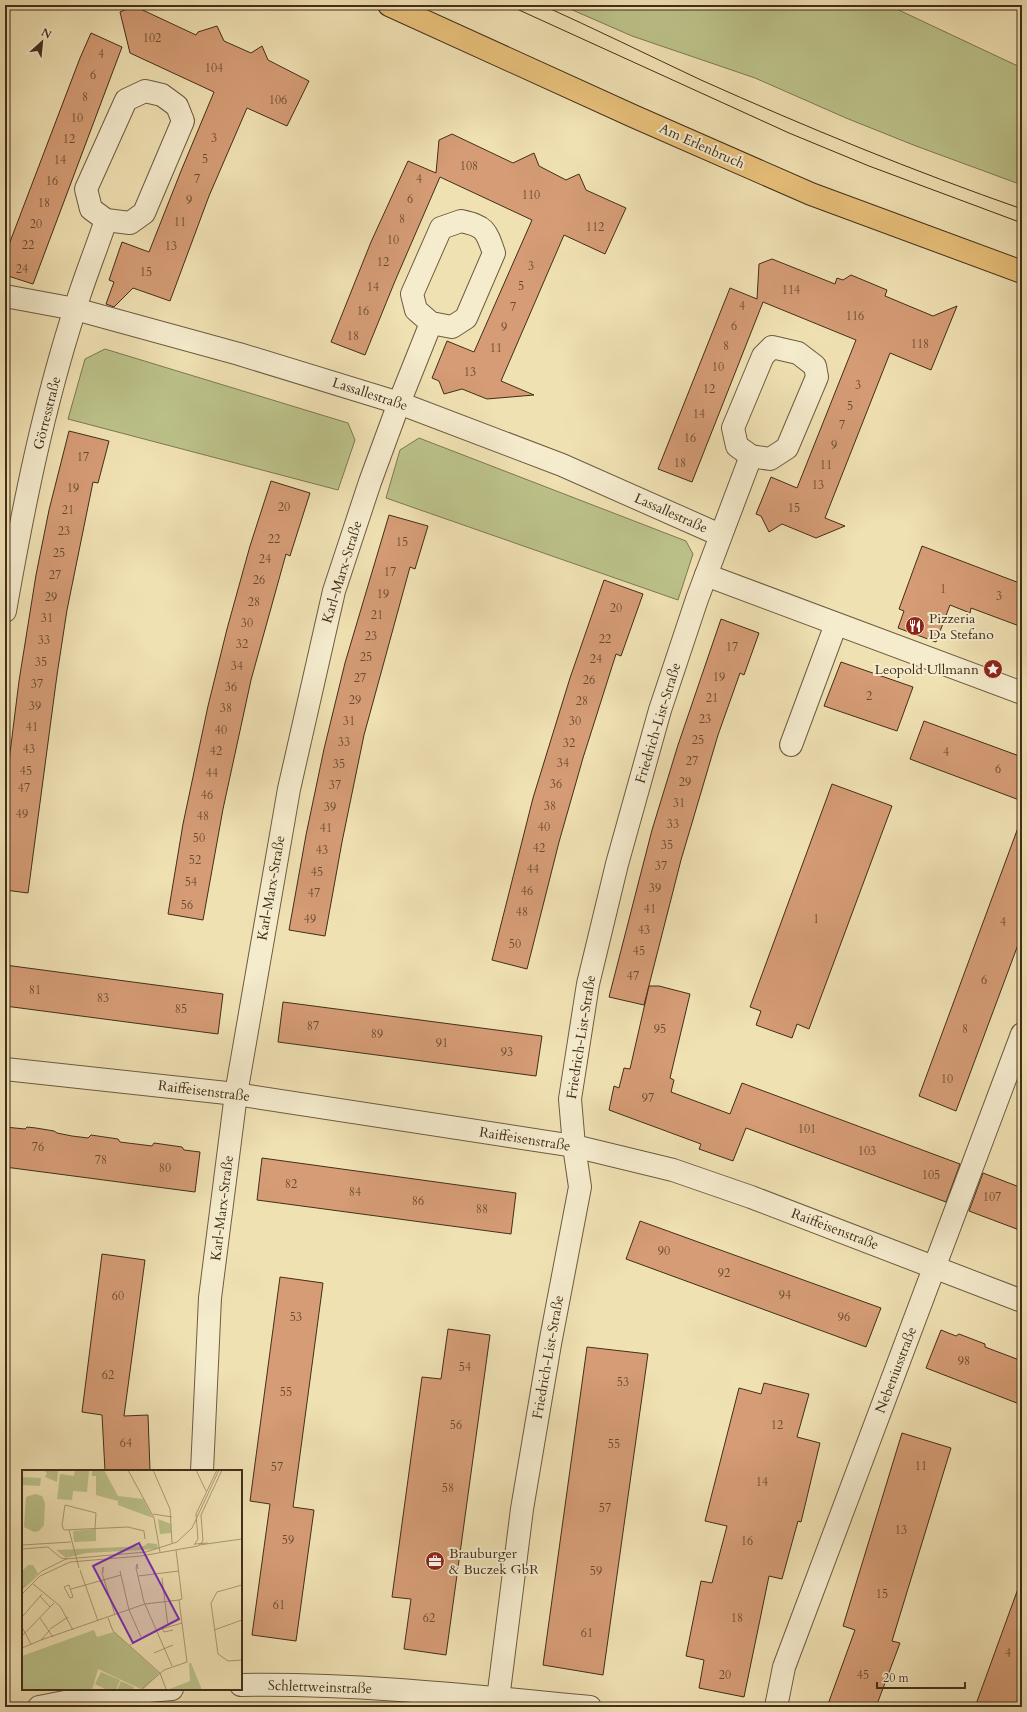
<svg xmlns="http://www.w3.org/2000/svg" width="1027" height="1712" font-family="Cardo,serif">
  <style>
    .green { fill: #bcc28a; stroke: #7f7852 }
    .building { fill: #d59c75; stroke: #422e1a }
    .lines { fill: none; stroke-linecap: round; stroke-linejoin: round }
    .minor-casing { stroke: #6e5b40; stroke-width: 24 }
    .major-casing { stroke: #422e1a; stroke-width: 24 }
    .minor { stroke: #f5ecce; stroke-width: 22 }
    .major { stroke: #e8c07a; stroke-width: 22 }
    .tram { stroke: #422e1a; stroke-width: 1 }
    .labels { text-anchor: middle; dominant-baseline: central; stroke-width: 4; stroke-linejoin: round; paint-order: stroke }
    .number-label { font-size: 12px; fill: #674a31 }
    .street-label { font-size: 14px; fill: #422e1a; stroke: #f5ecce }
    .poi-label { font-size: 14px; fill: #422e1a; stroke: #f5ecce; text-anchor: start }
    .inset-road { fill: none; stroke: #aa9976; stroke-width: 1 }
    .view { fill: #7b2cbf; fill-opacity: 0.15; stroke: #7b2cbf; stroke-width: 2 }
    .inset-edge { fill: none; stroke: #422e1a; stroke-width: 2 }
  </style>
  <rect width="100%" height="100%" fill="#f0e1b3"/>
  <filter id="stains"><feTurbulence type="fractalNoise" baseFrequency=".005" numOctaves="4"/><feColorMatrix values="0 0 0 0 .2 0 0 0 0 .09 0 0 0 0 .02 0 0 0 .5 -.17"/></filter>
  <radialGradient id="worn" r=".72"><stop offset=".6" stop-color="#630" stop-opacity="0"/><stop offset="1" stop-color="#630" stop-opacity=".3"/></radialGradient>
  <g class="green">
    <polygon points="561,5 888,5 1022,68 1022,185 916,146 846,118 755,78 632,36"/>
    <polygon points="105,349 348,423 355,440 338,490 68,419 85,359"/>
    <polygon points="419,438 686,541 693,554 678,600 386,498 400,450"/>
  </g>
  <g class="building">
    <polygon points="134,6 196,35 198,32 217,26 224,41 251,53 262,46 268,60 309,81 287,126 247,108 209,196 170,301 133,288 114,307 106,304 114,282 109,280 122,242 149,252 181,171 214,92 130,53 120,12"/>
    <polygon points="91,33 122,47 33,284 5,275 5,255 80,58"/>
    <polygon points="452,134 513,163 534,153 539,166 566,180 579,174 586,190 626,208 605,254 564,235 501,381 534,395 487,399 462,389 444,394 439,381 432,378 447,341 474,352 532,220 440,177 395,281 365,355 331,342 371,242 408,161 436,173 439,140"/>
    <polygon points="772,259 835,284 837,278 843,280 851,275 887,290 885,296 933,316 957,306 931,370 890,353 825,518 845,526 816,538 782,524 769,532 761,516 756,514 771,477 797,488 856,340 763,302 692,482 658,469 730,288 757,299 759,264"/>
    <polygon points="69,431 109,441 98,483 93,482 67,610 57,675 28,893 5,890 5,793 19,681 36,575 49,510"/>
    <polygon points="271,481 310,493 290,556 286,554 251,680 223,809 203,920 168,914 183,824 208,706 227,629 250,546"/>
    <polygon points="389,515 428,526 415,569 410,567 364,735 342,842 325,936 289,930 306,835 324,749 345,663"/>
    <polygon points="922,546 1022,584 1022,627 971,608 970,613 950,605 936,642 898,628 904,611 899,609"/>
    <polygon points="604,580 643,594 621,656 616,654 583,758 559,842 527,969 492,960 533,798 570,678"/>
    <polygon points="721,619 759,633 744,675 740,673 718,735 681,860 644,1005 609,997 652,830 678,745"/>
    <polygon points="841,662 913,687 897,731 824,706"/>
    <polygon points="924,721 1022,757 1022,801 910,759"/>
    <polygon points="832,784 892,806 809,1029 797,1024 792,1038 756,1025 761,1011 750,1007"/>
    <polygon points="1019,825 1022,825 1022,934 956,1111 919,1096"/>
    <polygon points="5,965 223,994 218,1034 5,1006"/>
    <polygon points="649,986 659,986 690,994 670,1078 674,1080 671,1092 730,1114 742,1083 960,1164 946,1202 746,1128 733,1161 699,1149 701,1144 609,1110 614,1086 619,1088 624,1068 630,1069"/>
    <polygon points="283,1002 542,1036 536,1076 278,1042"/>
    <polygon points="5,1127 25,1129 27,1127 36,1128 54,1131 57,1133 72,1136 88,1138 91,1135 118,1139 120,1142 152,1146 154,1143 182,1147 184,1150 200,1152 195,1192 5,1167"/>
    <polygon points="262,1158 516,1193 511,1234 257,1200"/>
    <polygon points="983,1173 1022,1188 1022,1231 969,1211"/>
    <polygon points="640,1221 881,1308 866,1347 626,1259"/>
    <polygon points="102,1254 145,1260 124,1416 148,1415 150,1471 105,1471 102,1415 82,1412"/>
    <polygon points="280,1277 323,1283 293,1507 314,1510 296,1641 252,1635 270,1504 250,1501"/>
    <polygon points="448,1329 490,1335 446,1655 404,1649 411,1599 392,1597 422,1377 441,1379"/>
    <polygon points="941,1330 956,1336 959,1334 985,1344 985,1347 1022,1361 1022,1405 926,1368"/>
    <polygon points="587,1347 648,1354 603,1675 543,1665"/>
    <polygon points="764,1383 809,1394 797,1437 820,1443 801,1522 798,1521 782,1579 769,1576 744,1697 699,1688 704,1660 686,1656 701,1581 712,1583 727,1526 705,1521 739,1388 761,1394"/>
    <polygon points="902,1433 951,1448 892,1641 900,1643 876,1707 827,1707 855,1630 843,1626"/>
    <polygon points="1019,1586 1022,1586 1022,1696 1018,1707 975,1707"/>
  </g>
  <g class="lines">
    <defs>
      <g id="minor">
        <polygon points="145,91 162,95 177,106 183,121 144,213 130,223 106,220 91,209 86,189 126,100"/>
        <path d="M461,221C485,226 486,230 494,253L466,318L452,327L431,323L416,310L412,294L441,228Z"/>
        <polyline points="5,296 75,309 239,354 399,403 562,465 720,535"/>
        <polygon points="772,347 798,353 815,366 817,377 787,448 770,459 751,456 737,446 733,428 763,356"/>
        <polyline points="706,575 1022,693"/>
        <path d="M5,611C23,509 43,408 75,309C84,279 96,250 106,220"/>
        <polyline points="791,745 836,624"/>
        <polyline points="5,1069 236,1094 574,1146 673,1170 751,1197 1022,1301"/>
        <polyline points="202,1471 210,1298 236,1094 289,789 334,591 370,482 399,403 431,323"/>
        <path d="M241,1685C357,1683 474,1696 590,1707"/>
        <polyline points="39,1707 101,1695 172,1689"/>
        <polyline points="497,1707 522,1509 550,1344 580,1187 574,1146 570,1099 588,984 617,864 660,710 697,599 751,456"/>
        <polyline points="776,1707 784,1667 1022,1034"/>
      </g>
      <polyline id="major" points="389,5 633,116 811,194 1022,272"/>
    </defs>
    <use href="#minor" class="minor-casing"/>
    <use href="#major" class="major-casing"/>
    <use href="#minor" class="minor"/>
    <use href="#major" class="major"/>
    <g class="tram">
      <polyline points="508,5 789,133 869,166 1022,223"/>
      <path d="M542,5C595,29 648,55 701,80C806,127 913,171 1022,209"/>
    </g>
  </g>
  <defs>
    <symbol id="restaurant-disc" viewBox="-11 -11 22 22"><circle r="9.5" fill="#8f2418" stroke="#f5ecce"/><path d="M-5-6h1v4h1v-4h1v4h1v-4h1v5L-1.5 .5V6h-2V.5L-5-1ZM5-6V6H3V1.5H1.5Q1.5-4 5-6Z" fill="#fff"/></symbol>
    <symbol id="sight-disc" viewBox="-11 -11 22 22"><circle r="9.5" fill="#8f2418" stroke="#f5ecce"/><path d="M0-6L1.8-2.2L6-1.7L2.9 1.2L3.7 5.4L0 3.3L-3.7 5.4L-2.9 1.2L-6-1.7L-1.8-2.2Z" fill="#fff"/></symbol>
    <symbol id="office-disc" viewBox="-11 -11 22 22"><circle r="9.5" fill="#8f2418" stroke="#f5ecce"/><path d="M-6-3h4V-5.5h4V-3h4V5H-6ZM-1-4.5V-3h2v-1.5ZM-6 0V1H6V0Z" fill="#fff"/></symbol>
  </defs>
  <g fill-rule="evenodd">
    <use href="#restaurant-disc" x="904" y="615" width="22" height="22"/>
    <use href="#sight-disc" x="982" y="658" width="22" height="22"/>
    <use href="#office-disc" x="424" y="1550" width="22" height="22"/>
  </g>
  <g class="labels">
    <g class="number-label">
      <text x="152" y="38">102</text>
      <text x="101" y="54">4</text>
      <text x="214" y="68">104</text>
      <text x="93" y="75">6</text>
      <text x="85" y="97">8</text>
      <text x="278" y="100">106</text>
      <text x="77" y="118">10</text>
      <text x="214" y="138">3</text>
      <text x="69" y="139">12</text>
      <text x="205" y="159">5</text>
      <text x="60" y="160">14</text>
      <text x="469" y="166">108</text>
      <text x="197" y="179">7</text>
      <text x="419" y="179">4</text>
      <text x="52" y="181">16</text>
      <text x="531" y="195">110</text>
      <text x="410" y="199">6</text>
      <text x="189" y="200">9</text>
      <text x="44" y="203">18</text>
      <text x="402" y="219">8</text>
      <text x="180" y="222">11</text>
      <text x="36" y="224">20</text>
      <text x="595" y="227">112</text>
      <text x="393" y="240">10</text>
      <text x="28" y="245">22</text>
      <text x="171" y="246">13</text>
      <text x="383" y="262">12</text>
      <text x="531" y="266">3</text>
      <text x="22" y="269">24</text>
      <text x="146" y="272">15</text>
      <text x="521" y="286">5</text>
      <text x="373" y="287">14</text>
      <text x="791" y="290">114</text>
      <text x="742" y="306">4</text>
      <text x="513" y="307">7</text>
      <text x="363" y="311">16</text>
      <text x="855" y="316">116</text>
      <text x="734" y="326">6</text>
      <text x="504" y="327">9</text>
      <text x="353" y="336">18</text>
      <text x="920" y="344">118</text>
      <text x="726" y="346">8</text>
      <text x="496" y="348">11</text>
      <text x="718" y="367">10</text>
      <text x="470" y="372">13</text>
      <text x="858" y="385">3</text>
      <text x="709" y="389">12</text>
      <text x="850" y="406">5</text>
      <text x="699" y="414">14</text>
      <text x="842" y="425">7</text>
      <text x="690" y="438">16</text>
      <text x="834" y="445">9</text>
      <text x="83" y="457">17</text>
      <text x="680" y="463">18</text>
      <text x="826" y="465">11</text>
      <text x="818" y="485">13</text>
      <text x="73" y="488">19</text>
      <text x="284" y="507">20</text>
      <text x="794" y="508">15</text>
      <text x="68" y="510">21</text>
      <text x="64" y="531">23</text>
      <text x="274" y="539">22</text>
      <text x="402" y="542">15</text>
      <text x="59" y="553">25</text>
      <text x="265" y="559">24</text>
      <text x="390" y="572">17</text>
      <text x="55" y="575">27</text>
      <text x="259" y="580">26</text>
      <text x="943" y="589">1</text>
      <text x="383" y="594">19</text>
      <text x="999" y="596">3</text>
      <text x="51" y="597">29</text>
      <text x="254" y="602">28</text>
      <text x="616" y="608">20</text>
      <text x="377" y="615">21</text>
      <text x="47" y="618">31</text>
      <text x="247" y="623">30</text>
      <text x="371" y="636">23</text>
      <text x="605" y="639">22</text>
      <text x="44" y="640">33</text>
      <text x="242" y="644">32</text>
      <text x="732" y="647">17</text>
      <text x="366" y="657">25</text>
      <text x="596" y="659">24</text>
      <text x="41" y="662">35</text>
      <text x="237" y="666">34</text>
      <text x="719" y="677">19</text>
      <text x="360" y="678">27</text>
      <text x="589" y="680">26</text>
      <text x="37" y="684">37</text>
      <text x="231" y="687">36</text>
      <text x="869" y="696">2</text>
      <text x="712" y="698">21</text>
      <text x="355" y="700">29</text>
      <text x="582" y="701">28</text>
      <text x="35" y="706">39</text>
      <text x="226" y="708">38</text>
      <text x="705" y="719">23</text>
      <text x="349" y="721">31</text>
      <text x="575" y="721">30</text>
      <text x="32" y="727">41</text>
      <text x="221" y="730">40</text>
      <text x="698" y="740">25</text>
      <text x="344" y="742">33</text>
      <text x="569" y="743">32</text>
      <text x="29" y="749">43</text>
      <text x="216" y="751">42</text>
      <text x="946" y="752">4</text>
      <text x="692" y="761">27</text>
      <text x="563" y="763">34</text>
      <text x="339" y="764">35</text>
      <text x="998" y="769">6</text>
      <text x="26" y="771">45</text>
      <text x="212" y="773">44</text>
      <text x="685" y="782">29</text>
      <text x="556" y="784">36</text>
      <text x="335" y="785">37</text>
      <text x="24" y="788">47</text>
      <text x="207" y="795">46</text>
      <text x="679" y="803">31</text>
      <text x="550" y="806">38</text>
      <text x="330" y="807">39</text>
      <text x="22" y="814">49</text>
      <text x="203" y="816">48</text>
      <text x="673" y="824">33</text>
      <text x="544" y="827">40</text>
      <text x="326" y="828">41</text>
      <text x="199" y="838">50</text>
      <text x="667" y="845">35</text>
      <text x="539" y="848">42</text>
      <text x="322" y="850">43</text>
      <text x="195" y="860">52</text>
      <text x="661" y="866">37</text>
      <text x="533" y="869">44</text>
      <text x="317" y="872">45</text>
      <text x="191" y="882">54</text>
      <text x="655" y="888">39</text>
      <text x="527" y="891">46</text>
      <text x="314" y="893">47</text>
      <text x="187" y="905">56</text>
      <text x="650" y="909">41</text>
      <text x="522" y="912">48</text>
      <text x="310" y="919">49</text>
      <text x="816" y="919">1</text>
      <text x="1003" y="922">4</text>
      <text x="644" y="930">43</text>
      <text x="515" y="944">50</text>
      <text x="639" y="951">45</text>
      <text x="633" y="976">47</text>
      <text x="984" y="980">6</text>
      <text x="35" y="990">81</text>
      <text x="103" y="998">83</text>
      <text x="181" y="1009">85</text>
      <text x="313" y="1026">87</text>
      <text x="660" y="1029">95</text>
      <text x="965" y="1029">8</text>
      <text x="377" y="1034">89</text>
      <text x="442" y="1043">91</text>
      <text x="507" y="1052">93</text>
      <text x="947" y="1079">10</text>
      <text x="648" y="1098">97</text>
      <text x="807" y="1129">101</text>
      <text x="38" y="1147">76</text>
      <text x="867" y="1151">103</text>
      <text x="101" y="1160">78</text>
      <text x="165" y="1168">80</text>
      <text x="931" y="1175">105</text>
      <text x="291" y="1184">82</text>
      <text x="355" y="1192">84</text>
      <text x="992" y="1197">107</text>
      <text x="418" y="1201">86</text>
      <text x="482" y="1209">88</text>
      <text x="664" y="1251">90</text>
      <text x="724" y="1273">92</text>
      <text x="785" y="1295">94</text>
      <text x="118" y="1296">60</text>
      <text x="296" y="1317">53</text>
      <text x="844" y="1317">96</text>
      <text x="964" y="1361">98</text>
      <text x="465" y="1367">54</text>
      <text x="108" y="1375">62</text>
      <text x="623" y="1382">53</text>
      <text x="286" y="1392">55</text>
      <text x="456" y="1425">56</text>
      <text x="777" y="1425">12</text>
      <text x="126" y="1443">64</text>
      <text x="614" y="1444">55</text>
      <text x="921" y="1466">11</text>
      <text x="277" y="1467">57</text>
      <text x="762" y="1482">14</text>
      <text x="448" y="1488">58</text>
      <text x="605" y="1508">57</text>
      <text x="901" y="1530">13</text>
      <text x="288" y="1540">59</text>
      <text x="747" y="1541">16</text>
      <text x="596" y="1571">59</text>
      <text x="882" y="1594">15</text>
      <text x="279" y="1605">61</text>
      <text x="429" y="1618">62</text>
      <text x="737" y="1618">18</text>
      <text x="587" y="1633">61</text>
      <text x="1008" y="1653">4</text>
      <text x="725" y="1675">20</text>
      <text x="863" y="1675">45</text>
    </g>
    <g class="street-label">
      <text transform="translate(702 146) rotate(24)">Am Erlenbruch</text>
      <text transform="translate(370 394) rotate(18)">Lassallestraße</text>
      <text transform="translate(47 413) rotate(-76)">Görresstraße</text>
      <text transform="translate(671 513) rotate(24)">Lassallestraße</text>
      <text transform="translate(342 572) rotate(-73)">Karl-Marx-Straße</text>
      <text transform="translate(658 723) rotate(-73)">Friedrich-List-Straße</text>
      <text transform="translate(271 888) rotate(-80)">Karl-Marx-Straße</text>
      <text transform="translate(581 1037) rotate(-81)">Friedrich-List-Straße</text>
      <text transform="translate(204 1091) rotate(7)">Raiffeisenstraße</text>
      <text transform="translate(525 1139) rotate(9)">Raiffeisenstraße</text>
      <text transform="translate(222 1208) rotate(-83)">Karl-Marx-Straße</text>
      <text transform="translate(835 1229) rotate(21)">Raiffeisenstraße</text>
      <text transform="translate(548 1357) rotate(-80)">Friedrich-List-Straße</text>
      <text transform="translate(896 1370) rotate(-69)">Nebeniusstraße</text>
      <text transform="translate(320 1687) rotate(2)">Schlettweinstraße</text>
    </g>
    <g class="poi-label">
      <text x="929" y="618">Pizzeria<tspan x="929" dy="16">Da Stefano</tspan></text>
      <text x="979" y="669" text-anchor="end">Leopold Ullmann</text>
      <text x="449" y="1553">Brauburger<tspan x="449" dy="16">&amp; Buczek GbR</tspan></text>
    </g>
  </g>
  <g transform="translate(22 1470)">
    <rect width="220" height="220" fill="#f0e1b3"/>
    <path d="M21,0H47L36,1L35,12L23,7L25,3ZM53,0L67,1L65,22L51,21L50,30L35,29L38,4L52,6ZM70,0H82L96,26L121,29L131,48L96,35V31L74,25V6H70ZM0,7L19,8L18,16L0,15ZM13,24L20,26L23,33L22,55L17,61L12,62L2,57L4,27ZM136,49L149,54V63L138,64ZM74,59V71L52,72L51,61ZM126,73L135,74L136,79L64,83L44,88L34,80L122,76ZM6,95H11L16,103L0,119V101ZM72,160L75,167L92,162L137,203L121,220L76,199L70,220H0V186ZM167,193H169L180,220H145L168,211ZM79,202L98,210L94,220H85L73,214ZM99,211L112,217L111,220H95Z" fill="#bcc28a"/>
    <path class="inset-road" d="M106,0L132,48L138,82M131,0L148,39L150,73M174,0L184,21M131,44L150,47M73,58L74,43L43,35L40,55L42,60L106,57L122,61L123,69M47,60L57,98M173,74L186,73M0,75L49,72M172,75L176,69L174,44L195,0M177,75L220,69M0,79L26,77L39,88L45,89M154,80L160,129L157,130M116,99L115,94L114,98L122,132L150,196M58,100L76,151M98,101L107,140L119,167M81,103V97L80,103L93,145M116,106L157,101M140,108L146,156M11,114L38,136L51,160M47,115L51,127L48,128L42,117ZM220,115L195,122L189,133L196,184L206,191L220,190M0,119L20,101L44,89L124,82L155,72L170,58L197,0M49,119L99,105M0,124L18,106L48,92L119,86L176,76L181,71L179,45L200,0M18,126L28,137M0,147L20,124M18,148L31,167M86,148L91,161L138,203L144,219M0,157L9,174M140,158L142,162L151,160M28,159L46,147M192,160L220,150M0,166L32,133M19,170L123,134L157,130M108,175L133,161L160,153M0,178L19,170L28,160M132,183L151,175M121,218L142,200L165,192L157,130"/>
    <path class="view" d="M117,73L157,149L111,173L71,96Z"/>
    <rect width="220" height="220" class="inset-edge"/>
  </g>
  <rect width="1027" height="1712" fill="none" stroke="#f0e1b3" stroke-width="20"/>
  <rect x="6" y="6" width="1015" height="1700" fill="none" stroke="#422e1a" stroke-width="2"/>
  <rect x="10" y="10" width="1007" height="1692" fill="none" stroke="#422e1a"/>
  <g transform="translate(42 42) rotate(27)" stroke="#f5ecce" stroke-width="3" paint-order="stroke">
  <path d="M0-3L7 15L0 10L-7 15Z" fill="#422e1a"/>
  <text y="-6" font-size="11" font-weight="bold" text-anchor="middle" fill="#422e1a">N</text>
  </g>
  <path d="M877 1682v6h88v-6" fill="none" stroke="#422e1a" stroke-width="2"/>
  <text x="883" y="1682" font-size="12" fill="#422e1a" stroke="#f5ecce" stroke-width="3" paint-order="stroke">20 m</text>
  <rect width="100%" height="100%" filter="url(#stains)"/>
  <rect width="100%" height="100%" fill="url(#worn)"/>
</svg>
